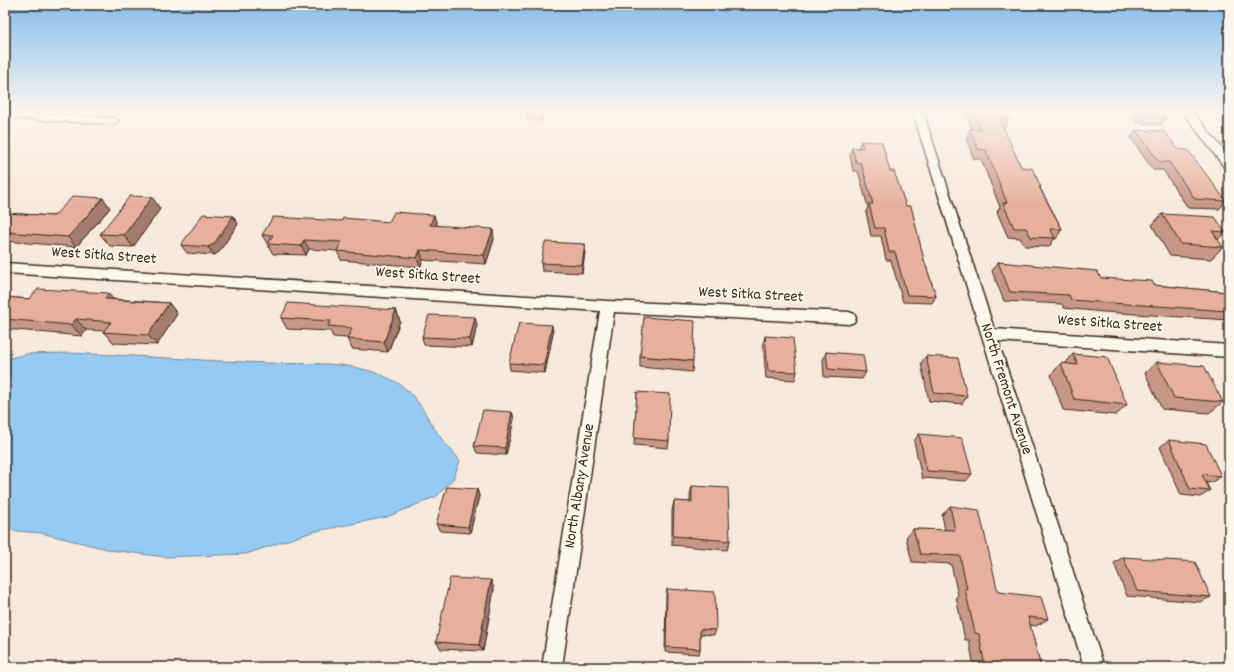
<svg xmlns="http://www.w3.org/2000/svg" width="1234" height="672" font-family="Dekko,sans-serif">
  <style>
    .water { fill: #96caf3; stroke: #728a9e }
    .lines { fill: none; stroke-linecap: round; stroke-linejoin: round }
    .minor-casing { stroke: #3b2a1e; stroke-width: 3 }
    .minor { fill: #fbf7ec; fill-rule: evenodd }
    .wall { fill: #c79787; stroke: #3b2a1e }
    .shaded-wall { fill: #a27b6e; stroke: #3b2a1e }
    .building { fill: #e7b09d; stroke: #3b2a1e }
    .labels { text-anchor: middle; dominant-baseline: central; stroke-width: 3.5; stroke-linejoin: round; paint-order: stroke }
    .street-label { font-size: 16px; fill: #3b2a1e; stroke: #fbf7ec }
  </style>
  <rect width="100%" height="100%" fill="#f7e9dc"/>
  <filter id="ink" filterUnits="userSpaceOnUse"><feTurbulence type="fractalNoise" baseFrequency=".025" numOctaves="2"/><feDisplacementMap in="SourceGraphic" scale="8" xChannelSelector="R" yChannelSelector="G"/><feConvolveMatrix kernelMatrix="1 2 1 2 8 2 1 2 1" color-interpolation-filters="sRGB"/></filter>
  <g filter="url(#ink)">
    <path class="water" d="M68,353C135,355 201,361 268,363C311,365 350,359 390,379C417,391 425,416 441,438C447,446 454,452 460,461L453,479L437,496L387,517L312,532L246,554L165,557L111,550L41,533L5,530V359L27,354Z"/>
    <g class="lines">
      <defs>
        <g id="minor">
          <polygon points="5,112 113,118 119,121 113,124 5,118"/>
          <polygon points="913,112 923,112 994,329 1229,345 1229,357 998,341 1104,667 1084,667"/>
          <polygon points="1183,112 1193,112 1229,157 1229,169 1225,168"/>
          <polygon points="5,263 608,301 849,312 854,314 856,318 854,322 849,324 614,312 562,667 542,667 600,311 5,273"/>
        </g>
      </defs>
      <use href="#minor" class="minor-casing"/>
      <use href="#minor" class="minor"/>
    </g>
    <g class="wall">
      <polygon points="526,112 544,112 542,121 527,120"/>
      <polygon points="965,112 1005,112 1009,119 1004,128 1003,128 1021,167 1041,187 1040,188 1062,229 1056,239 1054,239 1049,247 1025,246 1020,238 1008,237 997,212 1000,207 981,159 974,159 966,139 970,129 972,129"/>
      <polygon points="1130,112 1162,112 1166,118 1161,125 1137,123"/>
      <polygon points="1221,112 1229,112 1229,122"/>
      <polygon points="1136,130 1178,149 1226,201 1219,209 1188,208 1163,170 1153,170 1131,138"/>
      <polygon points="861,141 890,171 924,260 936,296 932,303 903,302 891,260 886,260 881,236 871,236 866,212 868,207 858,171 853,171 850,156 852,148 858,148"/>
      <polygon points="152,197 160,209 133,247 110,246 100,234"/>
      <polygon points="103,198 110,208 76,247 5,241 5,213 54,216"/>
      <polygon points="1162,214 1225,232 1218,240 1223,247 1211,259 1170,256 1152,225"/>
      <polygon points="233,216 238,224 219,252 214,255 187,253 181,245"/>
      <polygon points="342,221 389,222 437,225 494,239 486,264 423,260 420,267 341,260 337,251 309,249 306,255 273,254 262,235"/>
      <polygon points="585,244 585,252 582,273 542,271 541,263"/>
      <polygon points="998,262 1101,278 1154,285 1226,292 1227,291 1229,291 1229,320 1104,312 1064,308 1062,304 1004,301 992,271"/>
      <polygon points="5,297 29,299 113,299 169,303 177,314 157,345 114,343 103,332 104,331 86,330 82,336 5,329"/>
      <polygon points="396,310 400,321 388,352 352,349 347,339 347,338 333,337 330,331 287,329 281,318"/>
      <polygon points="477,325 472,347 424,345 422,337"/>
      <polygon points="553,333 545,373 510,370 509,363"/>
      <polygon points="765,336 797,372 795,380 766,378 763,344"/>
      <polygon points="826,352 866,372 862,379 824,377 823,360"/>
      <polygon points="1073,354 1127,405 1116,415 1063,410 1051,375 1061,363 1065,364"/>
      <polygon points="640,356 693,361 692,372 640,367"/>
      <polygon points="926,356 967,396 962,404 929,401 921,363"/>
      <polygon points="1157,362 1223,402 1209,413 1162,409 1145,373"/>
      <polygon points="637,392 669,441 668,448 634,445"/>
      <polygon points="512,412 514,419 506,455 477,453 474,446"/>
      <polygon points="919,434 972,474 966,481 922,478 914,441"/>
      <polygon points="1169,440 1221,476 1211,483 1206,482 1210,491 1200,497 1181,495 1160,447"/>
      <polygon points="692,486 730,541 727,550 672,545 672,511 674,501 690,502 690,495"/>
      <polygon points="477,489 479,496 470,533 440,531 436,524"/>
      <polygon points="950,506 998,592 1048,619 1036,626 1030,625 1041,667 974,667 969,640 965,640 956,597 958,595 951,564 912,562 906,537 913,529 945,530 942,515"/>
      <polygon points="1123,557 1211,597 1200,602 1127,596 1114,563"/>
      <polygon points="491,580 494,589 483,651 441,649 436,642"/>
      <polygon points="667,589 716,630 714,635 700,634 700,649 699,654 665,652 666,595"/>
    </g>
    <g class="shaded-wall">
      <polygon points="541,112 544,112 542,121 541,113"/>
      <polygon points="152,197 160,209 133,247 124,235"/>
      <polygon points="103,198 110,208 76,247 68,237"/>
      <polygon points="434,215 437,225 433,234 430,225"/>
      <polygon points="233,216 238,224 219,252 214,255 208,247"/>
      <polygon points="493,229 494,239 486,264 484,255"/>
      <polygon points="304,240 309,249 306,255 301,246"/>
      <polygon points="585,244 585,252 582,273 582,265"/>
      <polygon points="420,250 423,260 420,267 417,258"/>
      <polygon points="108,293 118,305 105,299"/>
      <polygon points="169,303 177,314 157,345 148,335"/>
      <polygon points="396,310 400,321 388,352 384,342"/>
      <polygon points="475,317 477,325 472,347 470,339"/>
      <polygon points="76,319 86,330 82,336 71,325"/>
      <polygon points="552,325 553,333 545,373 544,365"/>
      <polygon points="512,412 514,419 506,455 505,448"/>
      <polygon points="477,489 479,496 470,533 468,527"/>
      <polygon points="491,580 494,589 483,651 479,645"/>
    </g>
    <g class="building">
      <polygon points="526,112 541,112 541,113"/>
      <polygon points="973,112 1005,112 1009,119 999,118 1021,167 1032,168 1041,187 1039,187 1062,229 1050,229 1055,238 1031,237 1026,228 1014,228 1003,203 1007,203 986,150 978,149 970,129 981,130"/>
      <polygon points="1139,112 1162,112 1166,118 1142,116"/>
      <polygon points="1136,130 1164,131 1178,149 1188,150 1226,201 1195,199 1169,162 1159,162"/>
      <polygon points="861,141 882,142 890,171 894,171 906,206 911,206 924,260 936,296 907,295 895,252 889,252 884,228 875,228 869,204 873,204 861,163 856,162 852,148 863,148"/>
      <polygon points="73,196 103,198 68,237 5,232 5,213 54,216"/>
      <polygon points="130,196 152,197 124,235 100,234"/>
      <polygon points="394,212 434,215 430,225 493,229 484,255 420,250 417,258 337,251 341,242 304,240 301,246 268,244 273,235 262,235 273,217 342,221 343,218 389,222"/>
      <polygon points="203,214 233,216 214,244 208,247 181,245"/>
      <polygon points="1162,214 1215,217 1225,232 1212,231 1223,247 1181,244"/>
      <polygon points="545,242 585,244 582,265 541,263"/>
      <polygon points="998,262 1097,271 1101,278 1152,281 1154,285 1228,292 1227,291 1229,291 1229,311 1112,303 1071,300 1069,295 1010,292"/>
      <polygon points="38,289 108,293 105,299 169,303 148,335 103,332 111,322 76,319 71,325 5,319 5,297 29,299"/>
      <polygon points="288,303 396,310 384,342 347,339 352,328 328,326 331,321 281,318"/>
      <polygon points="429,315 475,317 470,339 422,337"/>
      <polygon points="644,317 695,321 693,361 640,356"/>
      <polygon points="519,323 552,325 544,365 509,363"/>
      <polygon points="765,336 793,338 797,372 768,371"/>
      <polygon points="826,352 863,355 866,372 828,369"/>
      <polygon points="1073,354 1107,357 1127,405 1074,399 1061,363 1078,365"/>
      <polygon points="926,356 958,358 967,396 934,393"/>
      <polygon points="1157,362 1204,366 1223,402 1174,398"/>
      <polygon points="637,392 670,394 669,441 634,438"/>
      <polygon points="483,410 512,412 505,448 474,446"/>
      <polygon points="919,434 962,438 972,474 927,471"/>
      <polygon points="1169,440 1206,444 1221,476 1202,474 1210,491 1190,489"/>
      <polygon points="692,486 728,488 730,541 673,536 674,501 692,502"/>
      <polygon points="447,487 477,489 468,527 436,524"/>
      <polygon points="950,506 979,510 998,592 1041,597 1048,619 1028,617 1041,667 985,667 979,634 975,633 965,589 967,589 960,556 920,554 913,529 955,530"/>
      <polygon points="1123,557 1195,562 1211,597 1137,591"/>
      <polygon points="450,578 491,580 479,645 436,642"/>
      <polygon points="667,589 715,592 716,630 700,629 700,649 666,647"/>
    </g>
  </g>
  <linearGradient id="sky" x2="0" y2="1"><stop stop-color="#87bdec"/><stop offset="0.54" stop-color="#fbf5ef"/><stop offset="1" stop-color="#fbf5ef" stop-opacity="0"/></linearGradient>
  <rect width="1234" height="206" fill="url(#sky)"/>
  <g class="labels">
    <g class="street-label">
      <text transform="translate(104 256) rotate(4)">West Sitka Street</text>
      <text transform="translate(428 276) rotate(4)">West Sitka Street</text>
      <text transform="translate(751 295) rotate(3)">West Sitka Street</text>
      <text transform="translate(1110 324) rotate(4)">West Sitka Street</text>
      <text transform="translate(1006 389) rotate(72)">North Fremont Avenue</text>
      <text transform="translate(580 486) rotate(-81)">North Albany Avenue</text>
    </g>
  </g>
  <rect width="1234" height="672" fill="none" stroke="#fbf7ec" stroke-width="20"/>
  <rect x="10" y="10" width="1214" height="652" fill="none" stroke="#3b2a1e" stroke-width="1.5" filter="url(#ink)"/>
</svg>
